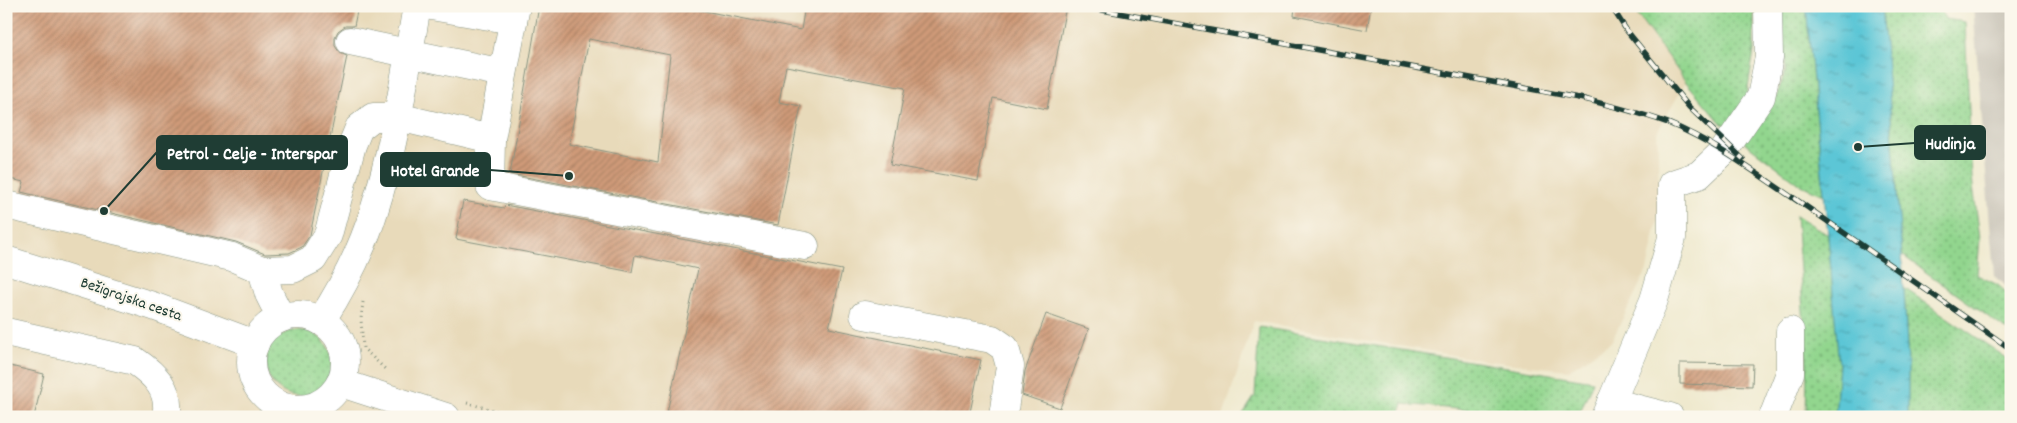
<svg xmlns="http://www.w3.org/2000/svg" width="2017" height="423" font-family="Dekko,sans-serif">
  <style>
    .built { fill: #e8daba }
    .industrial { fill: #c9c4b8 }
    .grass { fill: url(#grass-dots); stroke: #588a61 }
    .water { fill: url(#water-ripples); stroke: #3d8285 }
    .building { fill: url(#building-hatch); fill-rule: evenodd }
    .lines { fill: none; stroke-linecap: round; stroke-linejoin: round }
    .minor-casing { stroke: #879381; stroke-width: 29 }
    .path { stroke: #879381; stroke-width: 3; stroke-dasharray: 1 4; stroke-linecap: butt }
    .minor { stroke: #fff; stroke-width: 28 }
    .rail-casing { stroke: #1f3d34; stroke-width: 5.5 }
    .rail { stroke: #fbf7ec; stroke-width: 4; stroke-dasharray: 11; stroke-linecap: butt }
    .labels { text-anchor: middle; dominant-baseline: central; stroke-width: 4; stroke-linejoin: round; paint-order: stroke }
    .street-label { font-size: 16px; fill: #1f3d34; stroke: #fbf7ec }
    .leader { fill: none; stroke: #1f3d34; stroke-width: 2 }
    .callout-dot { fill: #1f3d34; stroke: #fbf7ec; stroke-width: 2 }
    .callout { fill: #1f3d34; stroke: #1f3d34; stroke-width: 2 }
    .callout-label { font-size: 18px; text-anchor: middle; font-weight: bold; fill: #fff }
  </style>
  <defs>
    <pattern id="grass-dots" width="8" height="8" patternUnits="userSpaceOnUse" patternTransform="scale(1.25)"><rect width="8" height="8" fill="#92d68e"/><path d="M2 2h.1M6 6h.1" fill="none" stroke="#77af75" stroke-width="1.8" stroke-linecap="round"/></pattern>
    <pattern id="water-ripples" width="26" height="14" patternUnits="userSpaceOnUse" patternTransform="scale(1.25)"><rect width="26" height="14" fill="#5bc6d6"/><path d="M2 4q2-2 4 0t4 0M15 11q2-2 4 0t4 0" fill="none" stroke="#4ba2ae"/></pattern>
    <pattern id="building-hatch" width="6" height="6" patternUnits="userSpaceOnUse" patternTransform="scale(1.25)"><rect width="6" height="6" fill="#cf9a78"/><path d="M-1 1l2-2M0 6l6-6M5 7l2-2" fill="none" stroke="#a77f63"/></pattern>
  </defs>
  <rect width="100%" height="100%" fill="#fbf7ec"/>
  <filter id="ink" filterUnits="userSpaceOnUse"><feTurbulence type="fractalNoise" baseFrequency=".02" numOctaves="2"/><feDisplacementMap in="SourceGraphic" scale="10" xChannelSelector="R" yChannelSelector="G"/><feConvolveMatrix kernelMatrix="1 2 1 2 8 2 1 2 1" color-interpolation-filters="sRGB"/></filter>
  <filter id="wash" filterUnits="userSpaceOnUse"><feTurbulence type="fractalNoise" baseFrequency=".0096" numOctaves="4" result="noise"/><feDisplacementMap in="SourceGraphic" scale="20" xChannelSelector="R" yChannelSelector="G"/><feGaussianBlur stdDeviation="1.12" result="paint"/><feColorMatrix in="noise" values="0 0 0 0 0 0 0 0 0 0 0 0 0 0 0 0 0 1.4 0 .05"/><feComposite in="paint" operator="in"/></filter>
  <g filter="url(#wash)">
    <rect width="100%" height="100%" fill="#efe9ce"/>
    <polygon class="built" points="6,6 1631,6 1686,82 1657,132 1660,209 1647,270 1611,342 1569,370 1488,361 1254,321 1223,417 6,417"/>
    <polygon class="industrial" points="1973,6 2011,6 2011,290 1994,276"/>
    <g class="grass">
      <polygon points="1631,6 1754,6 1754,51 1745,107 1731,125 1722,124 1686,82"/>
      <polygon points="1780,6 1806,6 1824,195 1801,185 1740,139 1776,97 1786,71"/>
      <polygon points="1882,6 1943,6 1941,11 1945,19 1965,22 1972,178 1980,238 1977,275 1998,285 2011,297 2011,333 1902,255"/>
      <polygon points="1796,215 1828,235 1839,365 1835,417 1806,417 1807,365"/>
      <polygon points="1904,288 2011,361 2011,417 1908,417 1908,364"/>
      <polygon points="1259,327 1593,381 1578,417 1543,417 1403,404 1398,417 1241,417 1255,396"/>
      <circle cx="299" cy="363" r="33"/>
    </g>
    <polygon class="water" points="1806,6 1882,6 1902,255 1908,364 1908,417 1835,417 1839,365 1828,235"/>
    <g id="blocks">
      <g class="building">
        <polygon points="6,6 358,6 354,26 345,26 338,31 335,37 335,46 340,53 347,56 310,235 302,247 289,253 265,254 236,242 21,192 24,182 6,178"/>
        <path d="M539,6H679L801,30L805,6H1066L1047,109L993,98L978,181L890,165L905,88L786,66L779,102L801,106L778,225L510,174ZM589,39L670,55L658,162L569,144Z"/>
        <polygon points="1295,6 1371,6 1367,30 1294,16"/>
        <polygon points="463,201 504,208 505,205 842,270 829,328 981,360 969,417 666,417 698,269 635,255 632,272 456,239"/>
        <polygon points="1046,314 1089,329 1060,408 1022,395 1025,371"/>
        <polygon points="1680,363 1753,364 1752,386 1680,384"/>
        <polygon points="6,365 44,374 34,417 6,417"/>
      </g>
    </g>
  </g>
  <g filter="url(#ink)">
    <use href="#blocks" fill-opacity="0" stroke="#879381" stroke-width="1"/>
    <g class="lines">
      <defs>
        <g id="minor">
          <polyline points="431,6 513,20"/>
          <polyline points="516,6 491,139 490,186 805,246"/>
          <polyline points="350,41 503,73"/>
          <polyline points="6,205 232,257 262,270 293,269 313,259 328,235 352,145 359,128 373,117 398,117 491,139"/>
          <polyline points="6,260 153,306 255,344"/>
          <polyline points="262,270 269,294 281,318"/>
          <circle cx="298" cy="362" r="47"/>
          <polyline points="864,315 992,339 1005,348 1010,366 1003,417"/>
          <path d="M321,321C343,287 362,250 374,211C395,145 405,75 417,6"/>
          <path d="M6,332L135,361C154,374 172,390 166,417"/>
          <polyline points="341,383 446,417"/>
          <polyline points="1611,402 1670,417"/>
          <polyline points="1605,417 1654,300 1672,238 1672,184 1699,175 1723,152 1761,97 1769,57 1768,6"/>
          <polyline points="1773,417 1790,373 1790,331"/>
        </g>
      </defs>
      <use href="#minor" class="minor-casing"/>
      <g class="path">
        <polyline points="363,302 361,319 363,348 385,369"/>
        <polyline points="467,403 519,417"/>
      </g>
      <use href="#minor" class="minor"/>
      <defs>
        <g id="rail">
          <polyline points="1611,6 1627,31 1689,107 1743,159"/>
          <path d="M1086,7L1584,99C1612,106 1641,113 1668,123C1715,142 1757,174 1799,202"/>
          <polyline points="1794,198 2011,349"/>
        </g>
      </defs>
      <use href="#rail" class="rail-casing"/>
      <use href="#rail" class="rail"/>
    </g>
  </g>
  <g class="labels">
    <g class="street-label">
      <text transform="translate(131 300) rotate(19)">Bežigrajska cesta</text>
    </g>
  </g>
  <path class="leader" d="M1858 147L1915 143M104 211L157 152M569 176L490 170"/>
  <g class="callout-dot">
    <circle cx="1858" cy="147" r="5"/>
    <circle cx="104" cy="211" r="5"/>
    <circle cx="569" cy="176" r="5"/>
  </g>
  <g class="callout">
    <rect x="1915" y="126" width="70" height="33" rx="5"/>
    <rect x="157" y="136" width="190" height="33" rx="5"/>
    <rect x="381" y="153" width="109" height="33" rx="5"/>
  </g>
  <g class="callout-label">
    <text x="1950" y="149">Hudinja</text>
    <text x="252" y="159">Petrol - Celje - Interspar</text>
    <text x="435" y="176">Hotel Grande</text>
  </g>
  <rect width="2017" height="423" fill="none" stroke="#fbf7ec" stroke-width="25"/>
</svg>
